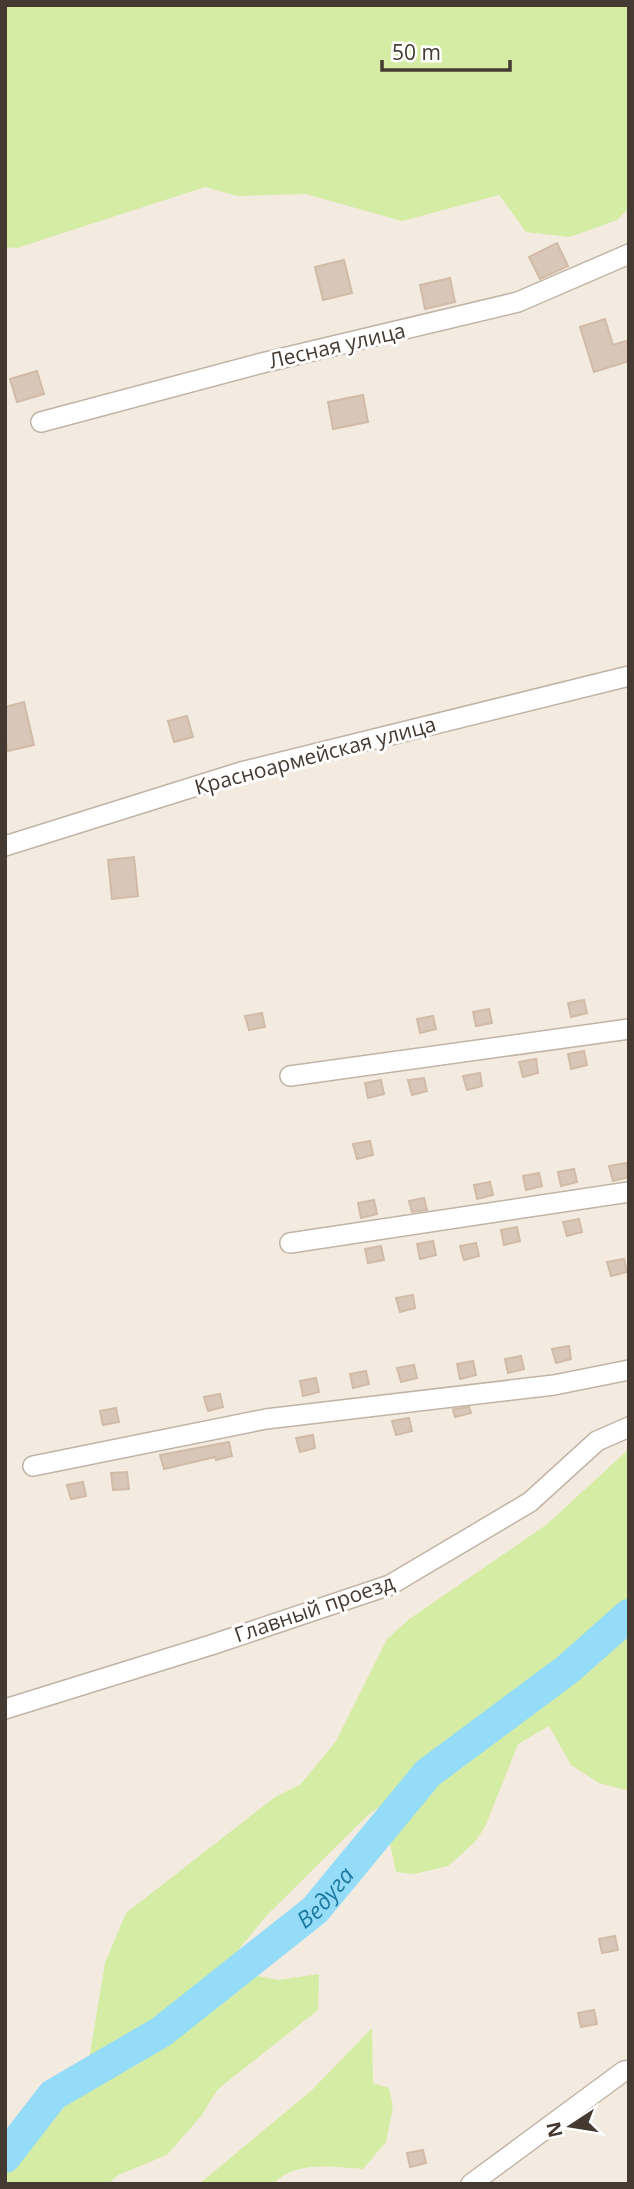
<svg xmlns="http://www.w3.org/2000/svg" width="634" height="2189" font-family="'Open Sans',sans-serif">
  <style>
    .green { fill: #d5eca4 }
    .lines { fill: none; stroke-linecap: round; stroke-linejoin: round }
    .river { stroke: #94dcf8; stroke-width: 32 }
    .building { fill: #d8c7b8; stroke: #d1bba7; stroke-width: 2 }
    .minor-casing { stroke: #c1b4a5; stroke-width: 22 }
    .minor { stroke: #fff; stroke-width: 19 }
    .labels { text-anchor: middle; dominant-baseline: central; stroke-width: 6; stroke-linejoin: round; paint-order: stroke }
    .street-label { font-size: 21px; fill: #443a31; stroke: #fff }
    .water-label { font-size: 23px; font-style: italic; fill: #1e7aa1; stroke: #fff }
  </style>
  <rect width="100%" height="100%" fill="#f3ebe0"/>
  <g class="green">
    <polygon points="5,5 629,5 629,208 617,220 570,237 526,232 499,195 402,221 306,194 237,196 205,187 17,248 5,247"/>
    <polygon points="629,1449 629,1791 599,1783 571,1765 549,1726 518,1744 485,1827 474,1843 448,1866 414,1874 396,1872 382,1805 368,1815 266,1916 223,1969 278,1980 319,1974 318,2010 218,2089 201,2116 167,2155 118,2175 108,2184 5,2184 5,2131 28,2126 55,2116 76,2096 87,2071 105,1963 126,1913 275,1797 301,1784 336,1741 387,1639 408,1620 546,1525"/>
    <path d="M372,2028L373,2083L389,2088L393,2107L386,2142L363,2169C333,2167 296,2160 273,2184H199L312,2090Z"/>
  </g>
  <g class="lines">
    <path class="river" id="s1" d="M5,2157L53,2095L161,2032L315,1910L428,1773L568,1669L629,1615"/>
  </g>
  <g class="building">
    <polygon points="557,243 568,266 540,279 529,257"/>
    <polygon points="344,260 352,293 323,300 315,267"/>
    <polygon points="450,278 455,302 425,309 420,285"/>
    <polygon points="605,319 613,345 629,340 629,361 594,372 580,327"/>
    <polygon points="37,371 44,394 17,402 10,379"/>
    <polygon points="363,395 368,422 333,429 328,402"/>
    <polygon points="24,702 34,745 8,751 5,738 5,707"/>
    <polygon points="187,716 193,737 174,742 168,721"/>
    <polygon points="134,857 138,896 112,899 108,860"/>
    <polygon points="584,1000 587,1013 571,1017 568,1003"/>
    <polygon points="489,1009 492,1023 476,1026 473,1012"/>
    <polygon points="262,1013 265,1027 249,1030 245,1016"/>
    <polygon points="433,1016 436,1029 420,1033 417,1019"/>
    <polygon points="584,1051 587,1065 571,1069 568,1054"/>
    <polygon points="536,1059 538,1073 523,1077 519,1062"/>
    <polygon points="480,1073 482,1086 467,1090 463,1076"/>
    <polygon points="424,1078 427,1091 412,1095 408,1080"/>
    <polygon points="381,1080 384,1094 368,1098 365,1083"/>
    <polygon points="370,1141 373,1155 357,1159 353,1144"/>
    <polygon points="626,1163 629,1177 613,1181 609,1166"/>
    <polygon points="574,1169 577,1182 561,1186 558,1172"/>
    <polygon points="539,1173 542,1186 526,1190 523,1176"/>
    <polygon points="490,1182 493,1195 477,1199 474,1185"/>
    <polygon points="424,1198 427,1210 412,1212 409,1201"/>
    <polygon points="374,1200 377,1214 361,1218 358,1203"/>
    <polygon points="579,1219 582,1232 567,1236 563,1222"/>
    <polygon points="517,1227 520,1241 504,1245 501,1230"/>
    <polygon points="433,1241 436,1255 420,1259 417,1244"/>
    <polygon points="476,1243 479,1256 464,1260 460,1246"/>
    <polygon points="381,1246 384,1260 368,1263 365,1249"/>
    <polygon points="624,1259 627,1272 611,1276 607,1262"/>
    <polygon points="413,1295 415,1308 400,1312 396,1298"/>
    <polygon points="569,1346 571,1359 556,1363 552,1349"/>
    <polygon points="521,1356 524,1369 508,1373 505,1359"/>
    <polygon points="473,1361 476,1375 460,1379 457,1364"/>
    <polygon points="414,1365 417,1378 401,1382 397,1368"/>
    <polygon points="366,1371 369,1384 353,1388 350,1374"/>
    <polygon points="316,1378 319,1392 303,1396 300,1381"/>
    <polygon points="220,1394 223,1407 208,1411 204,1397"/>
    <polygon points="469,1407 471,1413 455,1417 453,1409"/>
    <polygon points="116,1408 119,1422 103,1425 100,1411"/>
    <polygon points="409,1418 412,1431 396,1435 392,1421"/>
    <polygon points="313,1435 315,1448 300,1452 296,1438"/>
    <polygon points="229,1442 232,1456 216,1460 215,1457 164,1469 160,1455"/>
    <polygon points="127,1472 129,1489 113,1490 111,1473"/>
    <polygon points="83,1482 86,1496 71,1499 67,1485"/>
    <polygon points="615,1936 618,1950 602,1953 599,1939"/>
    <polygon points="594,2010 597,2024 581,2027 578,2013"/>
    <polygon points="423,2150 426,2163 410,2167 407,2153"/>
  </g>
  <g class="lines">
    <defs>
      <g id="minor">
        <polyline points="41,422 262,363 518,302 629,254"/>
        <polyline points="5,846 241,772 629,676"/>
        <polyline points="290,1076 629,1029"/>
        <polyline points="290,1243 629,1192"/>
        <polyline points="33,1466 266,1419 554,1385 629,1370"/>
        <polyline points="5,1709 211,1645 390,1585 530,1502 597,1441 629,1427"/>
        <polyline points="471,2184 624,2071 629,2070"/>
      </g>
    </defs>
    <use href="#minor" class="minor-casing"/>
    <use href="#minor" class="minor"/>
  </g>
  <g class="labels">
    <g class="street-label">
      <text transform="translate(337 345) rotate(-13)">Лесная улица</text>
      <text transform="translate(315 755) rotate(-15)">Красноармейская улица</text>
      <text transform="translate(314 1608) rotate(-19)">Главный проезд</text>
    </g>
    <g class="water-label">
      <text stroke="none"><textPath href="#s1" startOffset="416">Ведуга</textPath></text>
    </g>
  </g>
  <rect width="634" height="2189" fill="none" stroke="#443a31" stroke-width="14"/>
  <g transform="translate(571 2126) rotate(258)" stroke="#ffffff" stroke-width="5" paint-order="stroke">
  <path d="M0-5L12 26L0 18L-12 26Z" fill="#443a31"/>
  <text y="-10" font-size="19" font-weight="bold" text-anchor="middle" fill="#443a31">N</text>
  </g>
  <path d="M382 60v10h128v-10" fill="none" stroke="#443a31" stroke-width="3.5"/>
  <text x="392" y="60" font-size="21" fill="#443a31" stroke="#ffffff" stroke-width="5" paint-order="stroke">50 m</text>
</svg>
